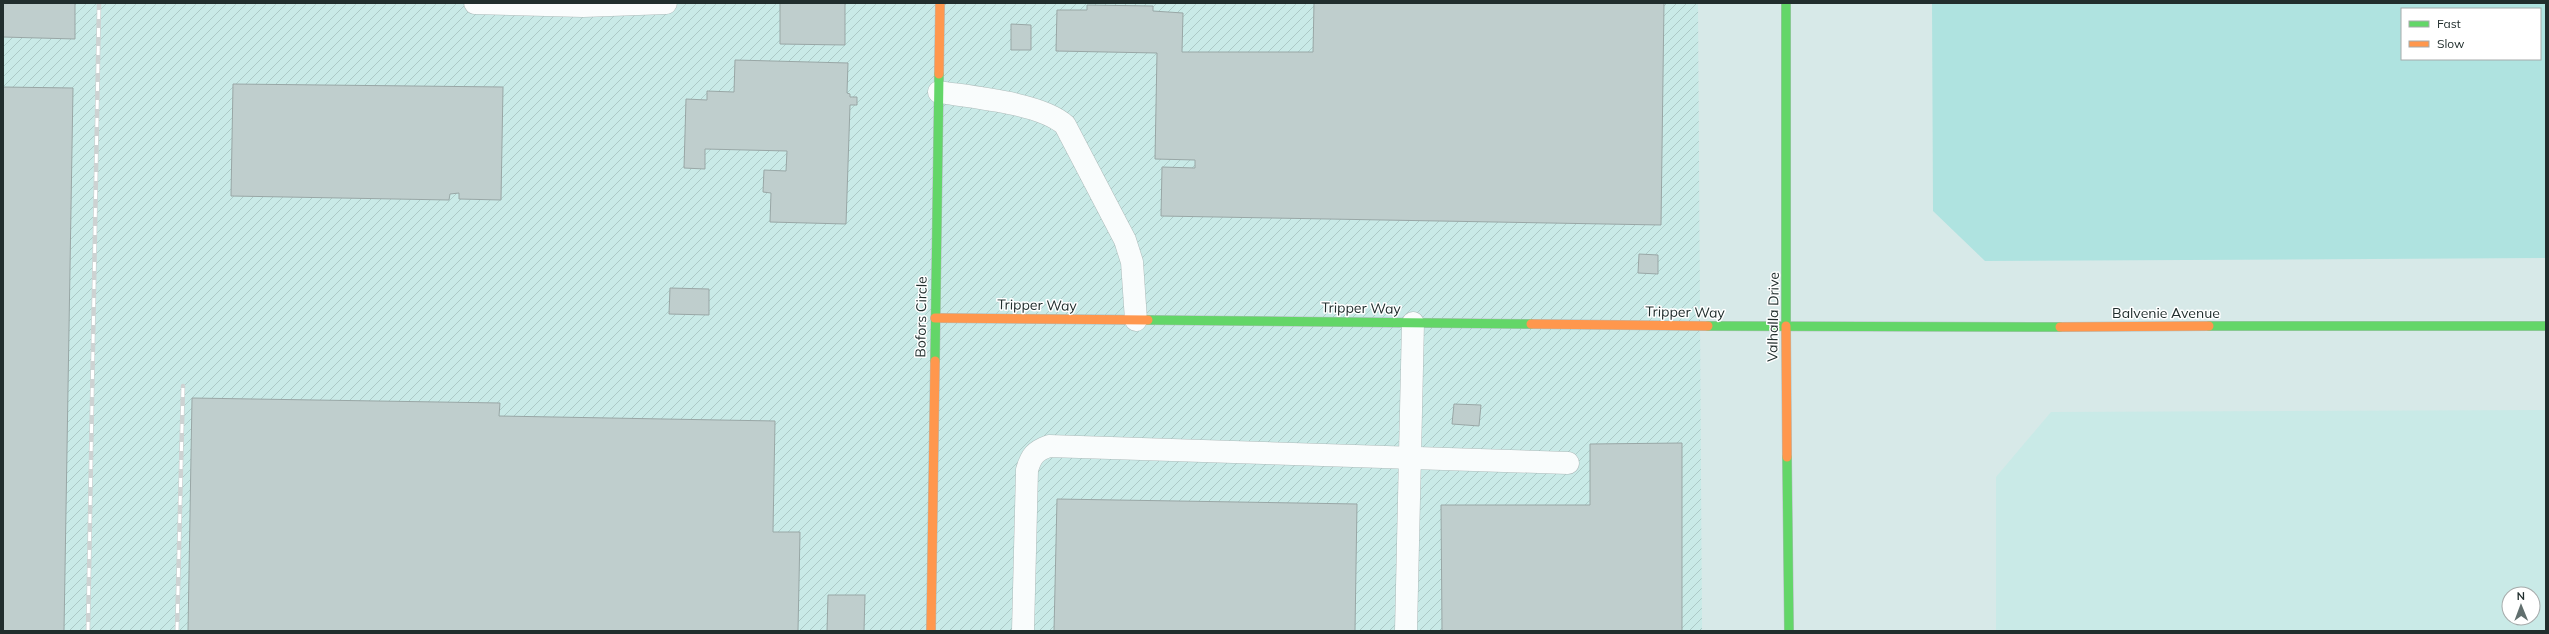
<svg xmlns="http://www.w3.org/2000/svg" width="2549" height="634" font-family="Mulish,sans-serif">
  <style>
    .built { fill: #c9eae7; fill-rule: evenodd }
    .industrial { fill: url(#industrial-furrows) }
    .green { fill: #afe3e0; fill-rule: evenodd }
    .building { fill: #bfcecd; stroke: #99a7a6 }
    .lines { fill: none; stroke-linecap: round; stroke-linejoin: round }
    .lane-casing { stroke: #afbdbc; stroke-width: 23 }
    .fast-casing { stroke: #afbdbc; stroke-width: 10 }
    .slow-casing { stroke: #afbdbc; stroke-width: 10 }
    .lane { stroke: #f9fcfc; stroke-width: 22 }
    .fast { stroke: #63d668; stroke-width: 9 }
    .slow { stroke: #ff974d; stroke-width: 9 }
    .rail-casing { stroke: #cdd2d2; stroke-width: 4.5 }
    .rail { stroke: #fff; stroke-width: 3; stroke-dasharray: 9; stroke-linecap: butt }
    .labels { text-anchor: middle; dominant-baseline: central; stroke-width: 3; stroke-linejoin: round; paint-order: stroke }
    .street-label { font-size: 14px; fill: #212e2d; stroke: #fff }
  </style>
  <defs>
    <pattern id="industrial-furrows" width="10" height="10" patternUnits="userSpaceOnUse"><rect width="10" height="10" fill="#c9eae7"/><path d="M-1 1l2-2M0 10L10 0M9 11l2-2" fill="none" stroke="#acc9c6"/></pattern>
  </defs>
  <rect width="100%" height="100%" fill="#d7e9e8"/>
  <path class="built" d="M2546,410V631H1996V477L2051,412ZM2509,594H2533V618H2509Z"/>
  <polygon class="industrial" points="3,3 1698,3 1702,631 3,631"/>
  <path class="green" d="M1932,3H2546V258L1985,261L1933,211ZM2402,9H2540V59H2402Z"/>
  <g class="building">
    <polygon points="3,3 75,3 75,39 3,37"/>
    <polygon points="780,3 845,3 845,45 780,44"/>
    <polygon points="1314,3 1664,3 1661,225 1161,216 1162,167 1195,168 1195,160 1155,159 1157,53 1056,51 1057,10 1087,10 1087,5 1153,6 1153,11 1183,13 1182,52 1313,52"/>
    <polygon points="1011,24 1031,25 1031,50 1011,50"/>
    <polygon points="735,60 848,63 847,93 850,94 850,97 857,97 857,105 850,105 846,224 770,222 771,193 763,192 764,170 786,171 787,151 705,149 705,169 684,168 686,99 707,100 707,91 734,92"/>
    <polygon points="233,84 503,87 501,200 459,199 459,193 450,194 449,200 231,196"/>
    <polygon points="3,87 73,88 64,631 3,631"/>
    <polygon points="1639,254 1658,255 1658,274 1638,273"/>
    <polygon points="670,288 709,289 709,315 669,314"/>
    <polygon points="192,398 500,403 499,416 775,421 773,532 800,532 798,631 188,631"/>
    <polygon points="1454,404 1481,405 1479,426 1452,424"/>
    <polygon points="1682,443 1682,631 1442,631 1441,505 1590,505 1590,444"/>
    <polygon points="1057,499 1357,504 1355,631 1054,631"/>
    <polygon points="828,595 865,595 864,631 827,631"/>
  </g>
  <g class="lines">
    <defs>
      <g id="lane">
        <polyline points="475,3 583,6 666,3"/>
        <path d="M939,92C971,97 1041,103 1065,125L1125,240L1132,262L1136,320"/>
        <path d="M1023,631L1027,470C1031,456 1035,451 1049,446L1568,463"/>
        <polyline points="1406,631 1413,323"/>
      </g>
      <g id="fast">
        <polyline points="1786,3 1786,326"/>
        <polyline points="1148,320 1531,324"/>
        <polyline points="1708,326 2060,327"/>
        <polyline points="2209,326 2546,326"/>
        <polyline points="935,361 939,74"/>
        <polyline points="1787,457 1789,631"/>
      </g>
      <g id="slow">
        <polyline points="939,74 940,3"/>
        <polyline points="935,318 1148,320"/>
        <polyline points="1531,324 1708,326"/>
        <polyline points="1786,326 1787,457"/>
        <polyline points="2060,327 2209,326"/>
        <polyline points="931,631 935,361"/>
      </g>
    </defs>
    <use href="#lane" class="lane-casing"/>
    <use href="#fast" class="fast-casing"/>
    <use href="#slow" class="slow-casing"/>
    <use href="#lane" class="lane"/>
    <use href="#fast" class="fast"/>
    <use href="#slow" class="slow"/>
    <defs>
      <g id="rail">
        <polyline points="88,631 99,3"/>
        <polyline points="177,631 183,386"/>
      </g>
    </defs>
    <use href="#rail" class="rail-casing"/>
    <use href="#rail" class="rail"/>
  </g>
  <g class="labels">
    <g class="street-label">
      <text transform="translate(1037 305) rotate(1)">Tripper Way</text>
      <text transform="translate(1361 308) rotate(1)">Tripper Way</text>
      <text transform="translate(1685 312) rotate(1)">Tripper Way</text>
      <text x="2166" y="313">Balvenie Avenue</text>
      <text transform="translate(921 317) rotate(-89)">Bofors Circle</text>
      <text transform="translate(1773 317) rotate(-89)">Valhalla Drive</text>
    </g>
  </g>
  <rect width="2549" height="634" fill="none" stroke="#212e2d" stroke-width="8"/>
  <rect x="2401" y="8" width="140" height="52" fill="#ffffff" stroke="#a6abab"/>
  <rect x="2409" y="21" width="20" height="6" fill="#63d668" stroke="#a6abab"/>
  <text x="2437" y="28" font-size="12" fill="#212e2d">Fast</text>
  <rect x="2409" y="41" width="20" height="6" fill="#ff974d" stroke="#a6abab"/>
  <text x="2437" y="48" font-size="12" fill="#212e2d">Slow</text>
  <g transform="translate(2521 606) rotate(359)"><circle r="19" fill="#ffffff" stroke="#a6abab"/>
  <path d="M0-3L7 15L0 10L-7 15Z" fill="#616f6e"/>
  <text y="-6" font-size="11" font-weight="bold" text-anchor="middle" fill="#212e2d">N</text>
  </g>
</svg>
